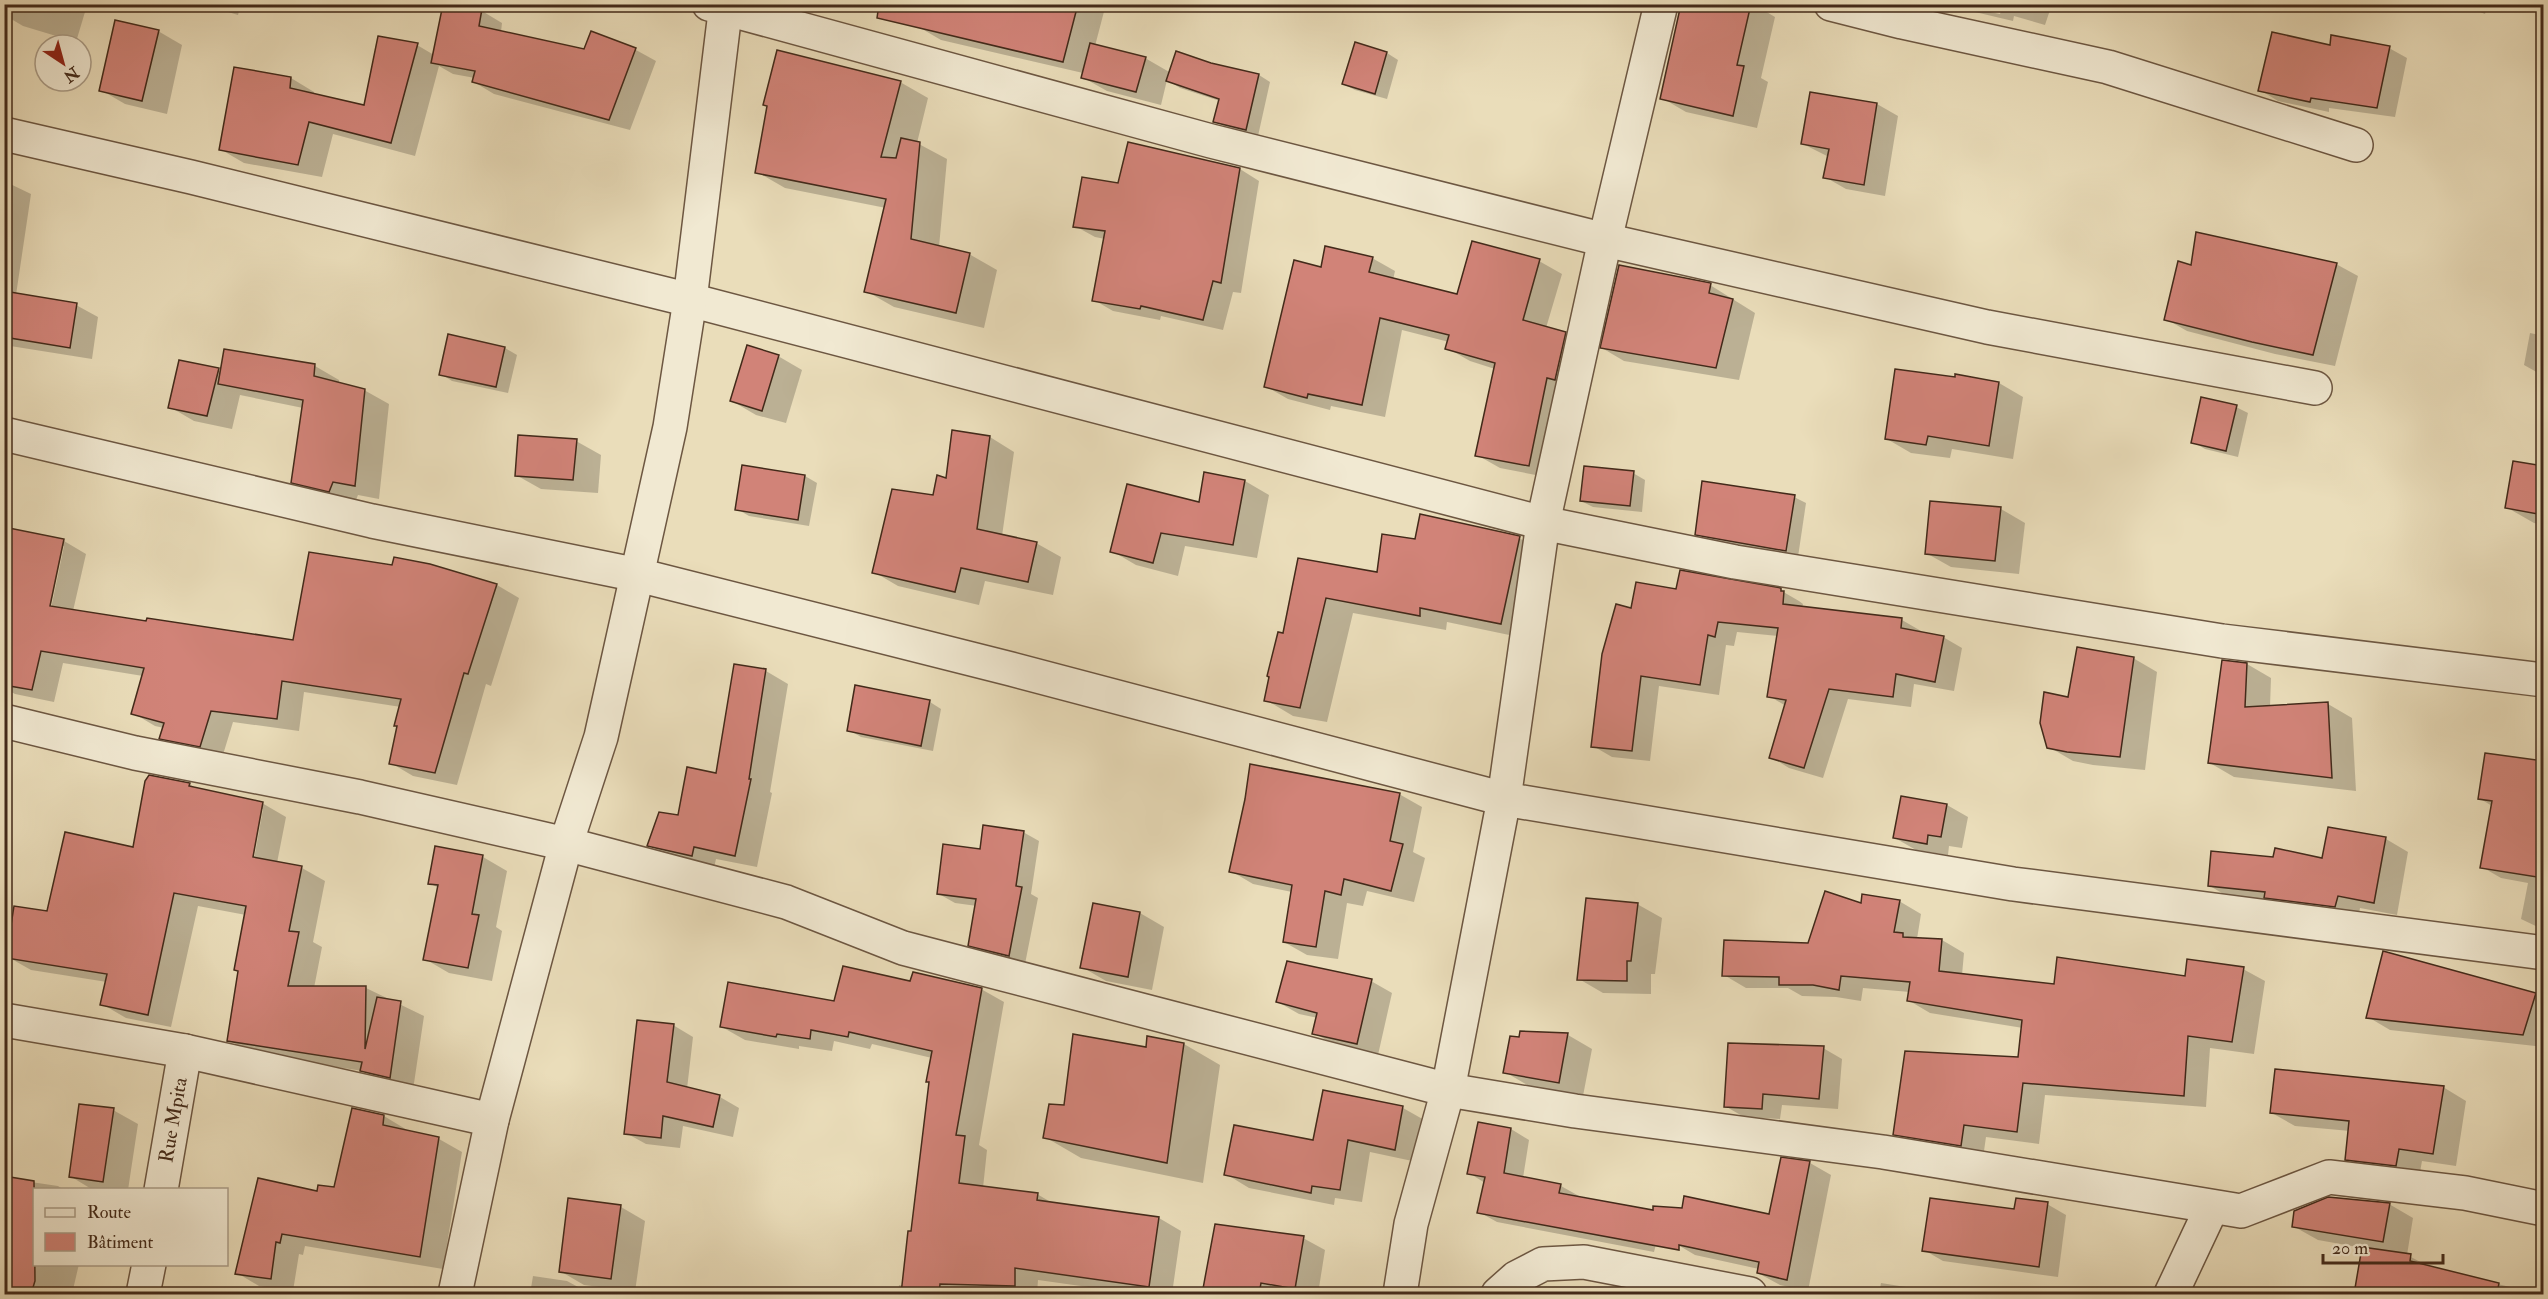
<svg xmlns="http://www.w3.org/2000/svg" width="2548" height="1299" font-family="'IM FELL Double Pica',serif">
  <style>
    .shadow { fill: #0003; fill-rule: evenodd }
    .building { fill: #d18378; stroke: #432a1a; stroke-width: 1.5 }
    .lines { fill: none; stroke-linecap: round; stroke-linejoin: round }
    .minor-casing { stroke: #6d5742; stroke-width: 36 }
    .minor { stroke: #f1e9d2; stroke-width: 33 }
    .labels { text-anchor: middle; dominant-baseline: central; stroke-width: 5; stroke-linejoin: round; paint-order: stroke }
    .street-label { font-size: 20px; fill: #432a1a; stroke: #f1e9d2 }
  </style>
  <rect width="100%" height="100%" fill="#eaddba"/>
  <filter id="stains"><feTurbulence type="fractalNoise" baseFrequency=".00333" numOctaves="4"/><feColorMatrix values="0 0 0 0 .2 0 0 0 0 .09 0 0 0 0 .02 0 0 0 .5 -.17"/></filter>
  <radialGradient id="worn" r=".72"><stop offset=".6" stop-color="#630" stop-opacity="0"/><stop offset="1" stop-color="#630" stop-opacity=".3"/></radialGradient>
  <g class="shadow">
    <polygon points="4,4 72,4 85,12 76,42 23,26 6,16 4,37"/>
    <polygon points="202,4 241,4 238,15"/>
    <polygon points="444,4 482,11 502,23 501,32 585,51 592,33 636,50 656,61 630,130 494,94 474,82 475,78 453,74 439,66 415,156 333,134 322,177 244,163 220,149 291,78 314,92 314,95 365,107 417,45 434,55"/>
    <polygon points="921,4 1106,4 1095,46 1145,58 1171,73 1211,64 1259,75 1270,82 1258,136 1227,128 1215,121 1220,101 1180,88 1167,80 1161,105 1107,91 1082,77 1083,73 941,40 917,26"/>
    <polygon points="1680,4 1753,4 1775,17 1761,78 1768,82 1757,128 1686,112 1662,98 1679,21"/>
    <polygon points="1951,4 2000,14 2001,11 1972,4 2052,4 2045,25 2014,16 2013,21 1958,8"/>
    <polygon points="2460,4 2488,4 2485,14"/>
    <polygon points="158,31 182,45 167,114 125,104 101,90"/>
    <polygon points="2331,46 2389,48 2407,58 2395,117 2329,108 2329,112 2278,101 2260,90"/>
    <polygon points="1387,53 1398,60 1387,99 1355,90 1343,84"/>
    <polygon points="900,82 928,98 917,143 947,159 939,247 969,254 997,270 984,328 894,307 866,291 886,208 785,188 757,172 769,106"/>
    <polygon points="1877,104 1898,116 1885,196 1846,189 1825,177 1829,157 1803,144"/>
    <polygon points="1240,169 1259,181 1241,293 1233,292 1223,330 1161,316 1160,320 1113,311 1094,300 1105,239 1095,237 1075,226 1119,185"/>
    <polygon points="4,181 31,194 16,295 76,305 98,317 92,359 4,345"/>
    <polygon points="2544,205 2544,225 2540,222"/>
    <polygon points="1372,258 1395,271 1393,280 1458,296 1539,261 1562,274 1546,328 1565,334 1588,347 1551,478 1500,468 1477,455 1495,369 1470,361 1447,348 1449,342 1402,330 1385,417 1331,406 1330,410 1288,399 1265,386 1322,269"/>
    <polygon points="2336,264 2358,276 2335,366 2275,354 2187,331 2166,319 2192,266"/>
    <polygon points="1710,285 1755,313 1739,380 1624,361 1602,348"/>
    <polygon points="2530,333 2544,336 2544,376 2524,365"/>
    <polygon points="450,336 505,348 517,355 508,393 452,381 441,374"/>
    <polygon points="778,356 802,370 786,423 756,415 732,401"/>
    <polygon points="315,366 339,380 339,383 364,390 389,404 379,499 358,495 354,505 317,496 293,482 303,408 240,395 232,429 194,421 170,407 218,370 222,372"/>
    <polygon points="1999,383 2023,397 2013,459 1952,449 1950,458 1911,453 1887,439"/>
    <polygon points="2236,407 2248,413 2238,457 2205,449 2193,442"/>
    <polygon points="953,432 990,437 1014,452 1002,536 1036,543 1061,557 1053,595 985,581 979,605 898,586 874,572 947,480"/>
    <polygon points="576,441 601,455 598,493 541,489 516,475"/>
    <polygon points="2544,468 2544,525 2534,523 2506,507"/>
    <polygon points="1633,473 1645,480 1642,512 1593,507 1581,501"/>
    <polygon points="805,476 817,483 809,526 749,516 737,509"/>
    <polygon points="1245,481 1269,495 1257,558 1185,546 1178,576 1136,565 1112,551"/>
    <polygon points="1794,497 1806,503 1798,557 1709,541 1697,534"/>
    <polygon points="2001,509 2025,523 2019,574 1951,567 1926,553"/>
    <path d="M7,529L64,541L86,554L73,611L295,642L393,566H430L497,585L519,598L491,686L486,684L457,785L413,776L391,763L401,707L304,692L299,731L233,722L222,758L183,751L161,738L164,728L155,726L133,713L143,676L63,663L54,702L15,694L4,688V541ZM61,546H64L50,613H47Z"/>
    <polygon points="1519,538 1546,553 1528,639 1447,622 1446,630 1353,613 1327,722 1293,716 1266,700 1284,635 1299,560 1378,574"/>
    <polygon points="1780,590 1799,601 1803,604 1802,608 1902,620 1921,631 1921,633 1943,637 1962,648 1954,691 1914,684 1911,707 1848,699 1823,778 1789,768 1771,757 1786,706 1769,696 1778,636 1737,632 1734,646 1726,645 1719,695 1659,686 1650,761 1612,757 1593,746 1632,609 1677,591"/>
    <polygon points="2133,658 2157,672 2145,770 2093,765 2073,761 2049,747 2070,699"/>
    <polygon points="2223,662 2247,664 2271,678 2270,707 2328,704 2352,718 2356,791 2234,777 2210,763"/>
    <polygon points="735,666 766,671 788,684 770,792 772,793 757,867 716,859 714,868 671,858 649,845 679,817 718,775"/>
    <polygon points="930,702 941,709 933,751 861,737 849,730"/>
    <polygon points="2544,762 2544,930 2521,919 2528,883 2501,878 2482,867 2492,806 2479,798"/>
    <path d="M189,784L199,790L262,803L286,817L277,863L302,868L325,881L313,942L322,947L314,988H366L424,1016L413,1090L385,1084L363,1071L252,1054L229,1040L246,915L198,906L171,1027L126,1018L102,1004L107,982L31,970L8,957L48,913L134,849ZM260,809H263L253,864H250Z"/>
    <polygon points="1399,794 1422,807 1413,852 1425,858 1414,902 1367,891 1363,906 1347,903 1338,959 1307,955 1284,942 1292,892 1253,884 1231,871"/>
    <polygon points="1903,797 1947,805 1968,817 1962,848 1949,846 1948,855 1916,850 1895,838"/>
    <polygon points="2329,829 2386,839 2408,852 2397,915 2360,908 2358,919 2232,899 2210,886 2274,858 2324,860"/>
    <polygon points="1023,832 1039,841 1031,894 1038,898 1025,964 986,954 970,945 977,906 955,903 939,894 981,850"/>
    <polygon points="436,848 483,857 507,871 496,927 502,931 492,981 449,973 425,959 439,888 429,883"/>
    <polygon points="1899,901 1921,914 1917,939 1942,940 1964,953 1962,975 2055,985 2186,977 2243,969 2265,981 2254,1054 2210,1048 2206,1107 2045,1095 2039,1144 1986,1137 1983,1158 1917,1147 1895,1134 2019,1059 2023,1028 1930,1013 1908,1000 1910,992 1863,988 1861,1001 1836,997 1802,996 1788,988 1746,988 1724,975 1809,944 1862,905"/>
    <polygon points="1637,904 1662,918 1655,974 1651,974 1651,994 1603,993 1579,979"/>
    <polygon points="1140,913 1164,927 1152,990 1106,981 1082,967"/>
    <polygon points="2384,953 2544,997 2544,1047 2390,1030 2368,1017"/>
    <polygon points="1371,981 1392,993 1378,1055 1335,1045 1314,1033 1318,1018 1299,1014 1278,1002"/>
    <polygon points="912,983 981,989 1004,1002 979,1145 987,1150 983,1188 1037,1194 1054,1204 1159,1218 1181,1231 1172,1294 1138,1294 1038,1280 1037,1294 898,1294 899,1285 904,1286 912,1233 932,1058 872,1044 870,1049 834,1041 832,1051 799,1046 799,1049 745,1040 722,1027 835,1003"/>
    <polygon points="673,1025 693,1037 687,1089 720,1097 739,1108 733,1137 683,1126 680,1148 646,1144 626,1133"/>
    <polygon points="1522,1032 1568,1035 1592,1049 1583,1096 1529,1086 1505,1072 1521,1039"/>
    <polygon points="1148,1038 1184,1044 1220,1065 1203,1183 1081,1158 1045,1137 1066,1106 1147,1049"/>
    <polygon points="1823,1048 1842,1059 1838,1109 1782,1105 1780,1119 1744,1117 1725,1106"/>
    <polygon points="2443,1087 2466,1101 2456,1166 2422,1161 2419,1178 2369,1172 2347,1159 2350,1131 2295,1126 2272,1113"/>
    <polygon points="1324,1092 1403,1108 1426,1121 1417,1162 1370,1152 1362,1202 1335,1198 1334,1205 1249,1188 1226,1174 1314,1142"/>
    <polygon points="113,1110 138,1124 128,1190 93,1190 70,1176"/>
    <polygon points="384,1116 407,1130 406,1132 439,1139 462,1152 443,1269 305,1246 303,1255 299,1254 293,1291 259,1286 237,1273 318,1193 335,1189"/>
    <polygon points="1479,1124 1511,1129 1529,1140 1523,1178 1561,1186 1579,1196 1579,1198 1662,1221 1654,1252 1497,1222 1479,1212 1485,1183 1469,1173"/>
    <polygon points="1810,1163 1831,1175 1808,1291 1780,1285 1758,1273 1759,1269 1695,1255 1673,1242 1770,1216"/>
    <polygon points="4,1178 58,1186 64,1190 34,1190 34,1264 79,1264 72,1294 4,1294"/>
    <polygon points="2047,1204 2066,1215 2058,1277 1943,1261 1924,1250 2016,1211"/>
    <polygon points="2389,1204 2413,1218 2407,1255 2432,1268 2510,1287 2523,1294 2356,1294 2363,1248 2318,1240 2293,1226"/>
    <polygon points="621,1207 645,1221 635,1292 584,1285 560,1271"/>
    <polygon points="1216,1226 1303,1238 1325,1250 1318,1294 1203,1294"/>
    <polygon points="533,1276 567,1281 591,1294 530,1294"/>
    <polygon points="1881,1283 1912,1288 1923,1294 1879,1294"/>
  </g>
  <g class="building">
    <polygon points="443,4 482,9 479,26 584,49 591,31 636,48 609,120 472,82 475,71 431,63"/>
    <polygon points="879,4 1078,4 1063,62 877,18"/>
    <polygon points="1681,4 1751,4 1737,65 1744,66 1733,116 1660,99"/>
    <polygon points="115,20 159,30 142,101 99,91"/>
    <polygon points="2272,32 2330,45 2331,35 2390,46 2377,108 2311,98 2310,102 2258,91"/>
    <polygon points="378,36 418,43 391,143 309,122 298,165 219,150 234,67 291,77 290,88 364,105"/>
    <polygon points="1355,42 1387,52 1375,94 1342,84"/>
    <polygon points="1090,43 1146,57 1136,92 1081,78"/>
    <polygon points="777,50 901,81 881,157 896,158 901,138 920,142 911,239 970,253 956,313 864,292 886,199 755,173 767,106 763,105"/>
    <polygon points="1176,51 1211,63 1259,74 1246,130 1213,122 1219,99 1166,81"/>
    <polygon points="1810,92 1877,103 1864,185 1823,178 1829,149 1801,144"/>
    <polygon points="1128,142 1240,168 1221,283 1213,281 1203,320 1141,306 1140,309 1092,301 1105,231 1073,227 1082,177 1118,183"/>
    <polygon points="2196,232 2337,263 2313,355 2252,342 2164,320 2178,261 2191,265"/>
    <polygon points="1472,241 1540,259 1523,320 1566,332 1555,380 1547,378 1529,466 1475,456 1495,363 1445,349 1449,335 1380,318 1362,405 1308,394 1307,398 1264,387 1294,260 1321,267 1325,246 1373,257 1369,272 1457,294"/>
    <polygon points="1619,265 1711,283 1709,293 1733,299 1716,368 1600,348"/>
    <polygon points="4,291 77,303 70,348 4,337"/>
    <polygon points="448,334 505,347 496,387 439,375"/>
    <polygon points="747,345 779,355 762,411 730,401"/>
    <polygon points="224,349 315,364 314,376 365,389 355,486 333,482 329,492 291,483 303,400 218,384"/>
    <polygon points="179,360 219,368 207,416 168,408"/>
    <polygon points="1895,369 1955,377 1955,374 1999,382 1989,446 1928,436 1926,445 1885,439"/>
    <polygon points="2201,397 2237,405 2226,451 2191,443"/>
    <polygon points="952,430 990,436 977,529 1037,542 1028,582 961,568 955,592 872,573 892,489 933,495 937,475 946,478"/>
    <polygon points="518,435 577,439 573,480 515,476"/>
    <polygon points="2513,461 2544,466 2544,515 2505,508"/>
    <polygon points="742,465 805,475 798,520 735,510"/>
    <polygon points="1584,466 1634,471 1630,506 1580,501"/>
    <polygon points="1204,472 1245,480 1233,545 1161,533 1153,563 1110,552 1127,484 1199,502"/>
    <polygon points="1702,481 1795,495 1786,551 1695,535"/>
    <polygon points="1930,501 2001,507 1995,561 1925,554"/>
    <polygon points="1420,514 1520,536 1501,624 1420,608 1420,616 1326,598 1300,708 1264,701 1269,677 1267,676 1278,632 1283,633 1298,558 1377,572 1382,534 1415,539"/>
    <polygon points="4,527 64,539 50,606 146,621 147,618 293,640 309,552 392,565 394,557 430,564 497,584 468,674 464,673 435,773 389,764 397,726 394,726 401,699 282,681 277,719 211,711 200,747 159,739 164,723 131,714 144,668 41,651 32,690 4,685"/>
    <polygon points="1680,570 1781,588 1781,591 1784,591 1783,604 1902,618 1901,628 1944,636 1935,682 1896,674 1893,697 1829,689 1804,768 1769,758 1786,700 1767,697 1778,628 1718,622 1715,637 1708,635 1700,685 1641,676 1632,751 1591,747 1602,654 1616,604 1631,608 1636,582 1676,589"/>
    <polygon points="2077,647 2134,657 2120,757 2067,752 2047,748 2040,723 2044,692 2068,697"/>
    <polygon points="2222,660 2247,663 2245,707 2328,702 2332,778 2208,763"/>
    <polygon points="734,664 766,669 749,779 751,779 735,856 694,847 692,856 647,846 659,812 678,815 687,767 716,773"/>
    <polygon points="855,685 930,700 921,746 847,731"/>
    <polygon points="2485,753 2544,761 2544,878 2480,868 2492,801 2478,799"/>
    <polygon points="1250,764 1400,793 1390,841 1403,844 1391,891 1344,879 1341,895 1325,891 1316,947 1283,942 1292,885 1229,872 1245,799"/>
    <polygon points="149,775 190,783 189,786 263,802 253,857 302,866 289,931 299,932 288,986 366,986 365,1049 377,997 401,1001 390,1078 360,1071 362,1062 227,1041 238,971 234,970 246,906 174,893 148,1015 100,1005 107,974 6,958 14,906 47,911 65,832 133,847 145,781"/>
    <polygon points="1901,796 1947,804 1941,837 1928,835 1927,844 1893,838"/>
    <polygon points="983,825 1024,831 1016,886 1022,887 1009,956 968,946 976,899 937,894 943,844 980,849"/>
    <polygon points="2328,827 2386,837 2374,903 2338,896 2335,907 2264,898 2265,892 2208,886 2211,851 2273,857 2275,848 2322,858"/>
    <polygon points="435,846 483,855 472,914 479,915 468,968 423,960 438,885 428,884"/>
    <polygon points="1825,891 1861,903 1862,894 1900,900 1894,932 1903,933 1903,937 1942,939 1939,971 2054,984 2057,957 2185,976 2187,959 2244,967 2232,1042 2188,1036 2184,1096 2023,1083 2017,1132 1964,1125 1961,1146 1893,1135 1905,1051 2018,1057 2022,1020 1907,1001 1910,982 1841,976 1839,990 1813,985 1779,985 1779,977 1722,976 1724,940 1808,943"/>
    <polygon points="1586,898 1638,903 1631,961 1627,961 1627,981 1577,980"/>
    <polygon points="1093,903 1140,912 1128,977 1080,968"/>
    <polygon points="2383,951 2536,993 2523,1035 2366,1018"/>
    <polygon points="1287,961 1372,979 1357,1044 1312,1034 1317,1013 1276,1002"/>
    <polygon points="843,966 910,981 913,972 982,988 956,1135 965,1136 959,1183 1038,1193 1037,1200 1159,1217 1149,1287 1015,1268 1015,1286 940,1284 939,1294 901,1294 908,1231 911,1231 929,1082 926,1082 932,1051 849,1032 848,1037 811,1030 810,1039 777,1034 776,1037 720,1027 728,982 834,1001"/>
    <polygon points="637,1020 674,1024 667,1082 720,1095 713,1127 663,1116 661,1138 624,1134"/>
    <polygon points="1520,1031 1568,1033 1559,1083 1503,1073 1510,1036 1519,1037"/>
    <polygon points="1073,1034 1146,1047 1147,1036 1184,1043 1167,1163 1043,1138 1049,1104 1064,1105"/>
    <polygon points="1728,1043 1824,1046 1819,1099 1763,1094 1762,1109 1724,1107"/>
    <polygon points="2275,1069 2444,1086 2433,1154 2399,1149 2396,1166 2345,1160 2349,1121 2270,1113"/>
    <polygon points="1323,1090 1403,1106 1395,1150 1348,1140 1340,1190 1312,1186 1311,1193 1224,1175 1234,1125 1313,1140"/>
    <polygon points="79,1104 114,1108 103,1182 69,1177"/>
    <polygon points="352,1108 384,1115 383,1125 439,1137 420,1257 282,1234 280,1243 276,1242 271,1279 235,1274 258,1178 317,1191 318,1185 334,1187"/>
    <polygon points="1478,1122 1511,1128 1504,1173 1561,1184 1559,1193 1653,1210 1653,1206 1682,1208 1684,1196 1769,1214 1781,1157 1810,1161 1787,1280 1757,1273 1759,1262 1679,1245 1679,1250 1477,1213 1485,1177 1467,1174"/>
    <polygon points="4,1176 34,1181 35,1281 31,1294 4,1294"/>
    <polygon points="2328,1197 2390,1203 2383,1242 2292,1227 2294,1211"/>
    <polygon points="568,1198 621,1205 611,1279 559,1272"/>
    <polygon points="1930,1198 2014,1209 2016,1198 2048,1202 2039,1267 1922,1251"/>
    <polygon points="1215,1224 1304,1236 1295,1289 1261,1283 1259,1294 1202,1294"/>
    <polygon points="2362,1247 2411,1254 2410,1261 2499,1283 2497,1294 2354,1294"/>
  </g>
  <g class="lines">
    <defs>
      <g id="minor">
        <polyline points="709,4 1211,141 1605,240 1987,327 2315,388"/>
        <polyline points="1831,4 1902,22 2108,67 2356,145"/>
        <polyline points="4,134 191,177 690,300 1543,523 1735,562 2222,641 2544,680"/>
        <polyline points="4,434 372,521 638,575 1011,669 1504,799 2013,884 2544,953"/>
        <polyline points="4,721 135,753 360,797 566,844 786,902 903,948 1448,1090 1575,1111 1883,1152 2241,1211 2329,1177 2465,1193 2544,1209"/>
        <polyline points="4,1020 185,1051 492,1120"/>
        <polyline points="161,1190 185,1051"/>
        <polyline points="143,1294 149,1264"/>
        <polyline points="455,1294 492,1120 566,844 601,737 670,427 690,300 726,4"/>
        <polyline points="1400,1294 1411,1224 1448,1090 1504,799 1543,523 1605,240 1661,4"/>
        <polyline points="1498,1294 1516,1278 1543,1264 1584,1262 1750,1294"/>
        <polyline points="2171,1294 2212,1207"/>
      </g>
    </defs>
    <use href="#minor" class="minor-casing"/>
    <use href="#minor" class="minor"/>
  </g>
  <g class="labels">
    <g class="street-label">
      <text transform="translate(173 1120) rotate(-80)">Rue Mpita</text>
    </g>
  </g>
  <rect width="2548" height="1299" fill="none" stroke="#eaddba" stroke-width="24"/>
  <rect x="6" y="6" width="2536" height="1287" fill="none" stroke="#432a1a" stroke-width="3"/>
  <rect x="12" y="12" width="2524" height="1275" fill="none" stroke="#432a1a" stroke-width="1.5"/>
  <rect x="33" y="1188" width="195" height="78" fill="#f1e9d2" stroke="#ab9d88" stroke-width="1.5"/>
  <rect x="45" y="1208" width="30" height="9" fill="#f1e9d2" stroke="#ab9d88" stroke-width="1.5"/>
  <text x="87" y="1218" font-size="18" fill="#432a1a">Route</text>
  <rect x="45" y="1233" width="30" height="18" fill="#d18378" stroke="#ab9d88" stroke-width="1.5"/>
  <text x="87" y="1248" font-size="18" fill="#432a1a">Bâtiment</text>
  <g transform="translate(63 63) rotate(144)"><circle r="28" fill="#f1e9d2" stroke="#ab9d88" stroke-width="1.5"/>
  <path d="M0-4.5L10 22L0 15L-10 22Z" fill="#8f2418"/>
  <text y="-9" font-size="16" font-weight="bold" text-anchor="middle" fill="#432a1a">N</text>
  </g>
  <path d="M2323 1254v9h120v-9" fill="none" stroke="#432a1a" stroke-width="3"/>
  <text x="2332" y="1254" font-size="18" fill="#432a1a" stroke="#f1e9d2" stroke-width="4.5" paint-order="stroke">20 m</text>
  <rect width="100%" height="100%" filter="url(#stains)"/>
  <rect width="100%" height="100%" fill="url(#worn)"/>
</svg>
